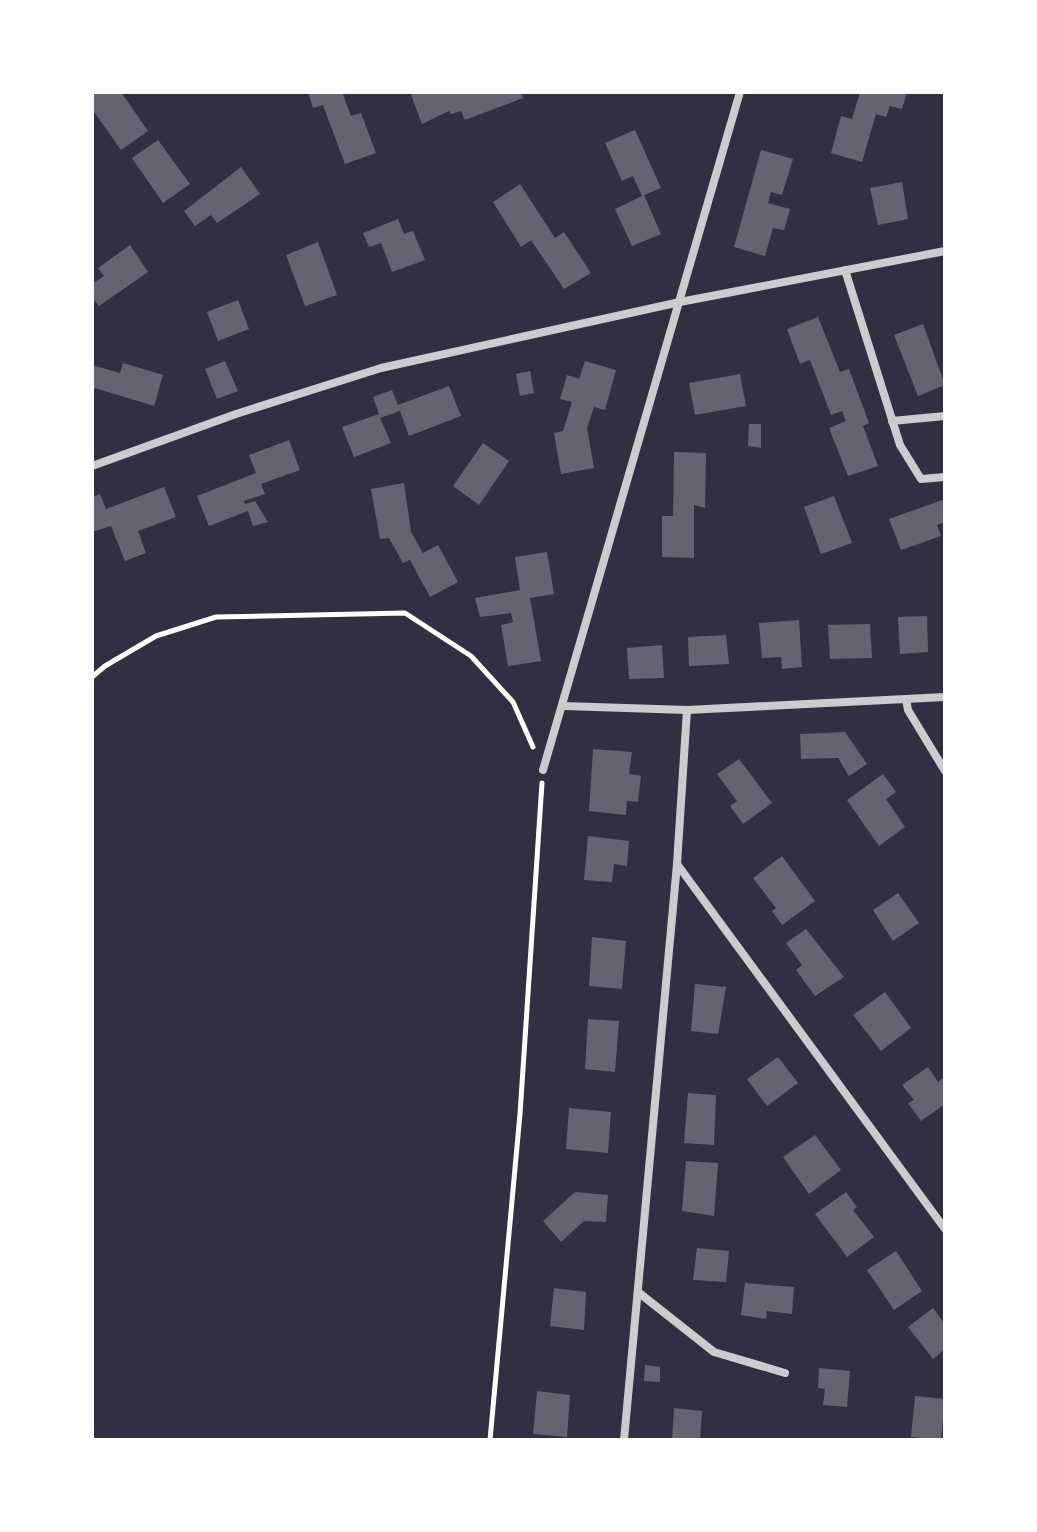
<svg xmlns="http://www.w3.org/2000/svg" width="1037" height="1532" font-family="Karla,sans-serif">
  <style>
    .building { fill: #626471 }
    .lines { fill: none; stroke-linecap: round; stroke-linejoin: round }
    .path { stroke: #fff; stroke-width: 5 }
    .minor { stroke: #caccd0; stroke-width: 8 }
  </style>
  <rect width="100%" height="100%" fill="#2d3142"/>
  <g class="building">
    <polygon points="92,92 121,92 148,131 121,150 92,109"/>
    <polygon points="308,92 342,92 351,116 361,113 376,153 345,164 323,105 313,108"/>
    <polygon points="417,92 521,92 523,98 465,120 461,111 451,114 449,111 422,124 411,95"/>
    <polygon points="860,92 907,92 902,109 890,106 886,117 876,114 862,162 831,153 841,116 852,119"/>
    <polygon points="635,130 661,188 644,195 661,234 632,246 615,209 642,196 633,176 622,181 605,143"/>
    <polygon points="158,140 190,184 163,203 132,158"/>
    <polygon points="761,150 793,159 782,195 771,192 768,203 790,209 784,230 773,228 765,256 734,247"/>
    <polygon points="241,167 260,194 217,223 211,215 195,226 184,211"/>
    <polygon points="902,182 908,219 878,225 870,188"/>
    <polygon points="520,184 555,238 564,232 591,273 564,289 531,240 521,247 493,202"/>
    <polygon points="398,219 404,234 413,231 425,260 392,272 381,243 369,247 363,233"/>
    <polygon points="318,242 337,295 305,306 286,255"/>
    <polygon points="130,245 148,272 99,306 92,297 92,284 104,276 98,268"/>
    <polygon points="238,300 249,329 218,341 207,312"/>
    <polygon points="818,317 840,372 849,369 869,423 863,426 878,466 848,476 829,428 846,421 842,411 831,415 810,360 800,364 787,329"/>
    <polygon points="923,324 945,385 918,396 894,335"/>
    <polygon points="225,361 238,391 217,399 205,369"/>
    <polygon points="585,361 616,370 605,410 594,407 587,428 594,468 561,474 554,433 563,431 572,402 560,399 567,375 579,379"/>
    <polygon points="123,363 163,375 154,406 95,388 92,393 92,365 120,373"/>
    <polygon points="530,371 534,393 520,396 516,374"/>
    <polygon points="740,374 746,406 695,415 689,383"/>
    <polygon points="449,386 461,416 409,436 400,411 380,418 391,443 354,457 342,427 379,414 373,397 392,390 398,405"/>
    <polygon points="749,424 761,424 761,448 748,446"/>
    <polygon points="289,440 300,470 261,484 265,494 244,501 245,504 255,501 268,522 253,526 248,511 209,526 197,496 256,473 249,455"/>
    <polygon points="483,443 509,461 479,505 453,486"/>
    <polygon points="674,452 706,453 705,508 694,505 694,558 662,557 662,516 673,516"/>
    <polygon points="404,483 411,532 423,553 438,545 458,582 430,597 410,560 403,563 389,538 380,539 371,489"/>
    <polygon points="164,487 176,517 138,531 146,553 125,561 111,526 92,532 92,497 100,494 106,509"/>
    <polygon points="834,496 852,543 821,554 804,507"/>
    <polygon points="945,499 945,522 937,525 941,536 901,550 889,519"/>
    <polygon points="547,552 554,594 530,598 541,661 508,666 501,625 513,622 511,613 480,617 475,598 520,590 515,557"/>
    <polygon points="927,616 928,652 900,654 898,617"/>
    <polygon points="799,620 802,667 782,669 781,657 762,658 759,623"/>
    <polygon points="870,624 872,658 830,659 828,625"/>
    <polygon points="726,635 729,664 689,666 688,637"/>
    <polygon points="662,645 664,678 629,679 627,648"/>
    <polygon points="845,732 867,764 849,776 838,758 801,759 800,734"/>
    <polygon points="593,749 632,752 629,774 641,776 638,802 627,801 626,815 589,811"/>
    <polygon points="739,759 772,803 743,824 730,806 737,801 717,774"/>
    <polygon points="883,774 896,792 886,799 905,827 879,846 847,800"/>
    <polygon points="588,836 629,841 627,866 614,864 612,882 584,880"/>
    <polygon points="782,856 815,901 782,925 772,911 776,908 753,878"/>
    <polygon points="898,893 919,923 893,941 873,910"/>
    <polygon points="806,929 844,977 815,996 796,970 802,965 786,943"/>
    <polygon points="592,937 626,941 622,989 589,986"/>
    <polygon points="695,984 726,987 718,1034 691,1031"/>
    <polygon points="885,992 911,1028 881,1051 853,1015"/>
    <polygon points="588,1019 619,1021 615,1072 585,1069"/>
    <polygon points="778,1057 798,1083 767,1106 747,1079"/>
    <polygon points="928,1067 938,1082 943,1078 945,1081 945,1104 921,1121 908,1103 914,1100 902,1085"/>
    <polygon points="688,1093 716,1095 714,1145 684,1143"/>
    <polygon points="569,1108 611,1112 608,1153 566,1149"/>
    <polygon points="815,1135 841,1170 809,1194 783,1157"/>
    <polygon points="686,1161 718,1163 714,1216 682,1211"/>
    <polygon points="575,1192 608,1195 606,1222 584,1221 561,1242 543,1221"/>
    <polygon points="846,1192 857,1207 853,1210 874,1237 847,1257 815,1214"/>
    <polygon points="697,1248 729,1251 726,1282 693,1280"/>
    <polygon points="896,1251 922,1291 894,1310 867,1270"/>
    <polygon points="745,1283 794,1287 792,1314 767,1311 766,1319 741,1315"/>
    <polygon points="554,1288 586,1292 584,1330 550,1326"/>
    <polygon points="933,1308 945,1324 945,1349 933,1359 908,1327"/>
    <polygon points="645,1365 660,1367 660,1382 644,1381"/>
    <polygon points="819,1368 850,1371 847,1407 823,1405 825,1389 818,1388"/>
    <polygon points="537,1391 570,1395 567,1437 533,1434"/>
    <polygon points="915,1396 945,1399 941,1440 911,1437"/>
    <polygon points="674,1408 702,1411 700,1440 672,1440"/>
  </g>
  <g class="lines">
    <g class="path">
      <polyline points="92,677 105,666 156,636 216,617 405,613 471,656 513,702 533,747"/>
      <polyline points="490,1440 520,1114 542,783"/>
    </g>
    <g class="minor">
      <polyline points="845,270 900,445 921,479 945,477"/>
      <polyline points="892,421 945,416"/>
      <polyline points="92,466 236,414 381,368 680,302 945,251"/>
      <polyline points="906,699 908,710 945,771"/>
      <polyline points="564,706 687,710 945,697"/>
      <polyline points="543,770 740,92"/>
      <polyline points="677,864 945,1229"/>
      <polyline points="638,1292 714,1352 785,1373"/>
      <polyline points="624,1440 677,864 687,710"/>
    </g>
  </g>
  <rect width="1037" height="1532" fill="none" stroke="#ffffff" stroke-width="188"/>
</svg>
